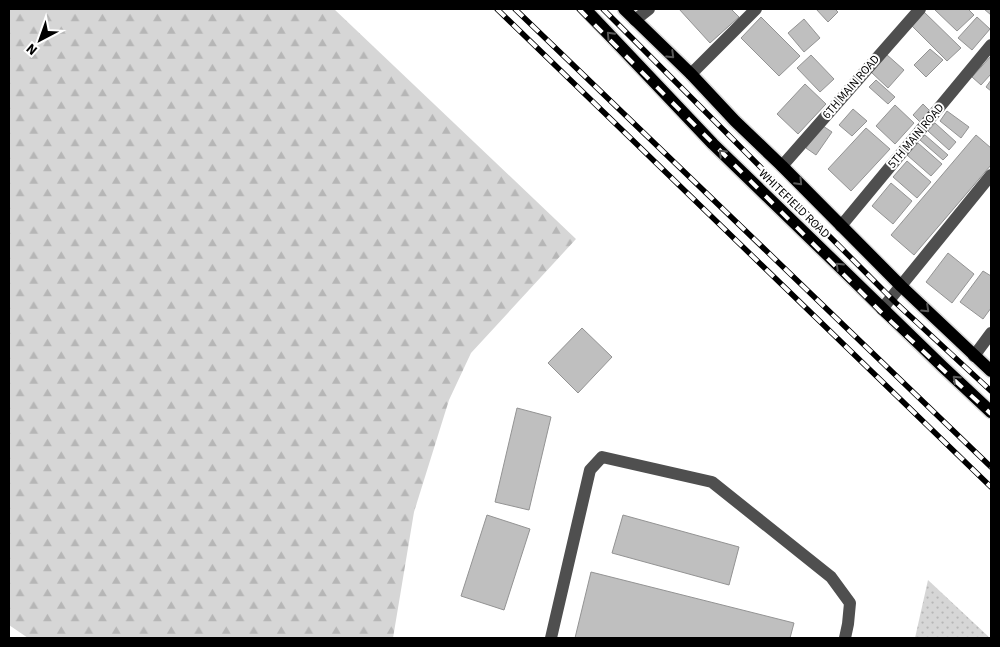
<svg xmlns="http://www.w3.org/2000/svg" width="1000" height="647" font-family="'Source Sans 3',sans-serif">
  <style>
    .grass { fill: url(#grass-dots) }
    .forest { fill: url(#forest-firs) }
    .building { fill: #bfbfbf; stroke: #939393 }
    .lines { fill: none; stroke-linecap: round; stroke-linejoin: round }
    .major-casing { stroke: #dbdbdb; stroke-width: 15 }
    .minor { stroke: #4f4f4f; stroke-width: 12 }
    .major { stroke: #000; stroke-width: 12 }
    .rail-casing { stroke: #000; stroke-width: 5.5 }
    .rail { stroke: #fff; stroke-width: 4; stroke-dasharray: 11; stroke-linecap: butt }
    .oneway { stroke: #595959 }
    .labels { text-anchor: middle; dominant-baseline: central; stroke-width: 4; stroke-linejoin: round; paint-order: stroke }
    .street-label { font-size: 12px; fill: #000; stroke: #fff }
  </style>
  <defs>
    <pattern id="grass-dots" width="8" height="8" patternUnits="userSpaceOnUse" patternTransform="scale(1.25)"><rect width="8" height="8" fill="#d6d6d6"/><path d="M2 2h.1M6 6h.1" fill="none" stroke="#b6b6b6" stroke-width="1.8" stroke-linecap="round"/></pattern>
    <pattern id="forest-firs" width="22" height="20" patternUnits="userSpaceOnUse" patternTransform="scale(1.25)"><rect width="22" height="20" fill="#d6d6d6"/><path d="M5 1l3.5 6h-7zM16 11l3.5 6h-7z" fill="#b6b6b6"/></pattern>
  </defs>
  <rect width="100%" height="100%" fill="#fff"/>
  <polygon class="grass" points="928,580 990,638 915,638"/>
  <polygon class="forest" points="9,9 334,9 576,239 471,353 449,400 414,512 393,638 28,638 9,625"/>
  <g class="building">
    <polygon points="679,9 731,9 739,17 710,43"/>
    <polygon points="816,9 835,9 838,12 828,22"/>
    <polygon points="934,9 968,9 974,15 957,31"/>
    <polygon points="984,9 991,9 991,15"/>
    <polygon points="922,10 961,48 947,61 909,23"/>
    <polygon points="761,17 800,56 779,76 741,38"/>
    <polygon points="977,17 990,29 972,50 958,38"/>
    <polygon points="804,19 820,38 804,52 788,33"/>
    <polygon points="930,49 943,60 926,77 914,65"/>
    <polygon points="886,54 904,70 888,88 871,72"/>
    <polygon points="811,55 834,79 820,92 797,68"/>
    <polygon points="991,56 991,74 981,85 972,77"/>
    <polygon points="876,80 895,97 888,104 869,87"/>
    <polygon points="991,80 991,91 986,87"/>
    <polygon points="805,84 826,104 798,134 777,114"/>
    <polygon points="923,104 932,113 922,124 913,115"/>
    <polygon points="895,105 914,123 895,144 876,126"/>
    <polygon points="853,109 867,121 852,136 839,125"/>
    <polygon points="947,111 969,127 961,138 940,121"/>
    <polygon points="935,123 956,142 949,150 928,131"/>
    <polygon points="823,126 832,132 816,155 806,148"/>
    <polygon points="866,128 890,149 851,191 828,169"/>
    <polygon points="925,135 948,155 943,160 920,140"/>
    <polygon points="976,135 991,148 991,165 914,255 891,235"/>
    <polygon points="918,143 942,164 931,176 907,155"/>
    <polygon points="907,161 931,182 917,198 893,177"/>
    <polygon points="891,183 912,201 893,224 872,206"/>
    <polygon points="948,253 974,274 952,303 926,282"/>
    <polygon points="983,271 991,276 991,308 983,319 960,302"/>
    <polygon points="582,328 612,357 578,393 548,363"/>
    <polygon points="517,408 551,417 529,510 495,502"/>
    <polygon points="487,515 530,529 504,610 461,596"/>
    <polygon points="623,515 739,547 729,585 612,553"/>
    <polygon points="591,572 794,623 790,638 575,638"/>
  </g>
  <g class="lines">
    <defs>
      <g id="major">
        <polyline points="585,9 713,144 943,367 991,412"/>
        <polyline points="624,9 691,74 735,121 782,166 901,286 991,371"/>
      </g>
    </defs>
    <use href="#major" class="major-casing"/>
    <g class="minor">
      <polyline points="635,20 649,9"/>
      <polyline points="691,74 756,9"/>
      <polyline points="782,166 920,9"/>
      <polyline points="841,226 991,45"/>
      <polyline points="882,309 991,175"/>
      <polyline points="974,356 991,333"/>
      <polyline points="551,638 590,470 602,457 712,482 831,577 850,603 848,624 845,638"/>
    </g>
    <use href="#major" class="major"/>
    <defs>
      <g id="rail">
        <polyline points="497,9 991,487"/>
        <polyline points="515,9 991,467"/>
        <polyline points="579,9 884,315 991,414"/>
        <polyline points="603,9 896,303 991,391"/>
      </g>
    </defs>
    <use href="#rail" class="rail-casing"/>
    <use href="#rail" class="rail"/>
  </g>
  <defs><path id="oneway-chevron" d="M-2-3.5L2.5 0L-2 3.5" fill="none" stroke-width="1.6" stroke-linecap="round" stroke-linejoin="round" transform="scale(1.25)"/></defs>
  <g class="oneway">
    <use href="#oneway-chevron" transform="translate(610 35) rotate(-133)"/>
    <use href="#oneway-chevron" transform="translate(671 55) rotate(44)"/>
    <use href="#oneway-chevron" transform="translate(722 153) rotate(-136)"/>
    <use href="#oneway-chevron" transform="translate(799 182) rotate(46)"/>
    <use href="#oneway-chevron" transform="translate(839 266) rotate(-136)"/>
    <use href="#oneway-chevron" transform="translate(926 309) rotate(43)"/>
    <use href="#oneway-chevron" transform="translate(956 379) rotate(-137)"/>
  </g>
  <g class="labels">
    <g class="street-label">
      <text transform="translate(851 87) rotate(-49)">6TH MAIN ROAD</text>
      <text transform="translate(916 136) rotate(-50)">5TH MAIN ROAD</text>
      <text transform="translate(794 204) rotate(44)">WHITEFIELD ROAD</text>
    </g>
  </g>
  <rect width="1000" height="647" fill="none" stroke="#000000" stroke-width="20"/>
  <g transform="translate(40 40) rotate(221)" stroke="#ffffff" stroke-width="4" paint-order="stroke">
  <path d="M0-4L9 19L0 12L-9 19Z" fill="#000000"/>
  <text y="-8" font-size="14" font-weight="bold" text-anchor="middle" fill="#000000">N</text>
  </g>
</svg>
